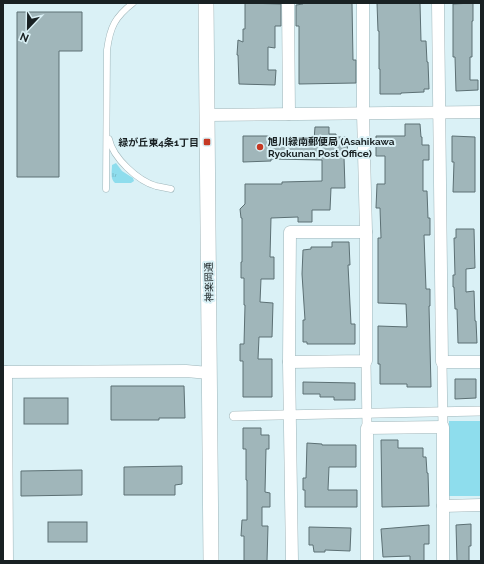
<svg xmlns="http://www.w3.org/2000/svg" width="484" height="564" font-family="Raleway,'Noto Sans JP',sans-serif">
  <style>
    .grass { fill: url(#grass-tufts) }
    .park { fill: #8edded }
    .building { fill: #a0b6ba; stroke: #5c7074 }
    .lines { fill: none; stroke-linecap: round; stroke-linejoin: round }
    .service-casing { stroke: #9fb5b9; stroke-width: 7 }
    .pedestrian-casing { stroke: #9fb5b9; stroke-width: 10 }
    .minor-casing { stroke: #9fb5b9; stroke-width: 13 }
    .tertiary-casing { stroke: #9fb5b9; stroke-width: 16 }
    .service { stroke: #fff; stroke-width: 6 }
    .pedestrian { stroke: #fff; stroke-width: 9 }
    .minor { stroke: #fff; stroke-width: 12 }
    .tertiary { stroke: #fff; stroke-width: 15 }
    .poi-dot { fill: #c53924; stroke: #daf1f6; stroke-width: 1.5 }
    .labels { text-anchor: middle; dominant-baseline: central; stroke-width: 4; stroke-linejoin: round; paint-order: stroke }
    .poi-label { font-size: 10px; font-weight: bold; fill: #192123; stroke: #daf1f6; text-anchor: start }
    .street-label { font-size: 10px; fill: #192123; stroke: #daf1f6 }
  </style>
  <defs>
    <pattern id="grass-tufts" width="24" height="20" patternUnits="userSpaceOnUse"><rect width="24" height="20" fill="#8edded"/><path d="M3 7l-1-3M5 7V3M7 7l1-3M15 17l-1-3M17 17v-4M19 17l1-3" fill="none" stroke="#7abdcb"/></pattern>
  </defs>
  <rect width="100%" height="100%" fill="#daf1f6"/>
  <path class="grass" d="M116,163L122,171L133,178L134,181L131,183H115C110,179 112,171 112,165Z"/>
  <rect class="park" x="449" y="421" width="32" height="75"/>
  <g class="building">
    <polygon points="245,3 281,4 281,26 275,26 275,48 268,47 268,70 276,70 275,85 239,84 238,55 237,55 238,40 243,42 243,29 245,29"/>
    <polygon points="303,3 352,3 353,60 356,60 356,83 299,84 299,26 296,26 296,5 303,4"/>
    <polygon points="377,3 420,3 421,41 426,41 427,62 428,62 429,89 424,89 424,92 401,93 401,94 380,94 380,69 379,69 379,31 378,31"/>
    <polygon points="473,3 473,21 472,21 472,57 470,57 470,80 478,80 478,90 456,91 455,57 453,57 453,4"/>
    <polygon points="17,12 82,12 82,51 59,51 59,177 17,177"/>
    <polygon points="405,124 420,124 421,137 422,137 422,145 429,145 429,160 423,160 423,191 427,191 428,218 430,218 430,235 424,235 426,289 430,289 430,306 429,306 431,387 407,387 407,384 380,384 380,364 378,364 378,326 407,327 406,304 378,303 378,238 381,238 380,208 376,208 377,184 385,184 385,156 376,156 376,136 405,136"/>
    <polygon points="315,127 329,127 329,134 336,134 336,137 348,137 347,157 344,157 345,188 331,188 330,210 312,210 312,222 298,222 298,217 271,218 270,257 274,257 274,279 261,279 260,302 273,303 272,337 259,337 258,359 272,359 272,397 243,397 243,361 240,361 240,344 244,344 245,305 244,305 244,278 241,278 241,262 242,262 242,218 241,218 240,209 245,204 245,184 282,184 282,182 322,181 322,160 271,159 271,161 243,162 243,136 271,136 271,140 314,140"/>
    <polygon points="452,136 475,137 475,192 453,192 454,162 452,162"/>
    <polygon points="456,229 474,229 475,268 466,269 466,292 474,291 475,321 476,321 477,343 458,343 457,309 455,309 454,287 453,287 453,275 455,275 454,238 456,238"/>
    <polygon points="332,242 349,242 350,265 348,265 351,324 355,324 355,344 307,344 307,342 303,342 303,320 305,320 302,274 303,250 311,249 311,247 332,247"/>
    <polygon points="455,379 476,379 476,398 455,399"/>
    <polygon points="303,382 355,383 355,400 334,400 334,397 320,397 320,394 303,394"/>
    <polygon points="111,386 184,386 185,418 159,418 159,420 111,420"/>
    <rect x="24" y="398" width="44" height="26"/>
    <polygon points="243,428 261,428 261,435 269,435 269,449 266,449 265,492 270,493 270,507 262,507 262,526 268,526 267,561 244,561 244,536 241,536 242,520 247,520 247,480 246,480 246,449 243,449"/>
    <polygon points="381,440 398,440 398,448 423,448 423,457 426,457 427,473 428,473 429,506 382,507"/>
    <polygon points="307,443 322,444 322,445 356,445 356,467 329,467 328,490 357,490 357,507 305,507 305,490 303,490 303,478 306,478"/>
    <polygon points="182,466 182,484 175,485 175,495 124,495 124,467"/>
    <polygon points="82,470 82,495 21,496 21,471"/>
    <rect x="48" y="522" width="39" height="20"/>
    <polygon points="471,524 471,546 469,546 469,561 457,561 456,525"/>
    <polygon points="429,525 429,544 424,544 424,561 410,561 410,556 383,557 381,529"/>
    <polygon points="309,527 351,528 350,551 325,550 325,552 314,552 313,545 309,545"/>
  </g>
  <g class="lines">
    <defs>
      <g id="service">
        <path d="M109,139C113,158 138,181 156,186C161,187 166,188 171,189"/>
        <path d="M106,189L107,50C110,27 115,17 133,3"/>
      </g>
      <g id="pedestrian">
        <polyline points="366,361 367,428"/>
        <polyline points="442,362 443,427"/>
        <polyline points="234,416 481,411"/>
      </g>
      <g id="minor">
        <polyline points="288,3 289,114"/>
        <polyline points="438,3 442,362 481,362"/>
        <polyline points="207,115 481,112"/>
        <polyline points="289,362 366,361 366,232 363,113 363,3"/>
        <polyline points="3,372 186,371 209,373"/>
        <polyline points="6,372 7,561"/>
        <polyline points="443,506 481,505"/>
        <polyline points="292,561 289,362 290,232 366,232"/>
        <polyline points="367,561 367,428 443,427 443,561"/>
      </g>
      <polyline id="tertiary" points="206,3 211,561"/>
    </defs>
    <use href="#service" class="service-casing"/>
    <use href="#pedestrian" class="pedestrian-casing"/>
    <use href="#minor" class="minor-casing"/>
    <use href="#tertiary" class="tertiary-casing"/>
    <use href="#service" class="service"/>
    <use href="#pedestrian" class="pedestrian"/>
    <use href="#minor" class="minor"/>
    <use href="#tertiary" class="tertiary"/>
  </g>
  <g class="poi-dot">
    <rect x="203" y="138" width="8" height="8" rx="2"/>
    <circle cx="260" cy="147" r="4"/>
  </g>
  <g class="labels">
    <g class="poi-label">
      <text x="268" y="141">旭川緑南郵便局 (Asahikawa<tspan x="268" dy="12">Ryokunan Post Office)</tspan></text>
      <text x="199" y="142" text-anchor="end">緑が丘東4条1丁目</text>
    </g>
    <g class="street-label">
      <text transform="translate(209 282) rotate(-91)">神楽岡通</text>
    </g>
  </g>
  <rect width="484" height="564" fill="none" stroke="#192123" stroke-width="8"/>
  <g transform="translate(28 28) rotate(202)" stroke="#daf1f6" stroke-width="3" paint-order="stroke">
  <path d="M0-3L7 15L0 10L-7 15Z" fill="#192123"/>
  <text y="-6" font-size="11" font-weight="bold" text-anchor="middle" fill="#192123">N</text>
  </g>
</svg>
